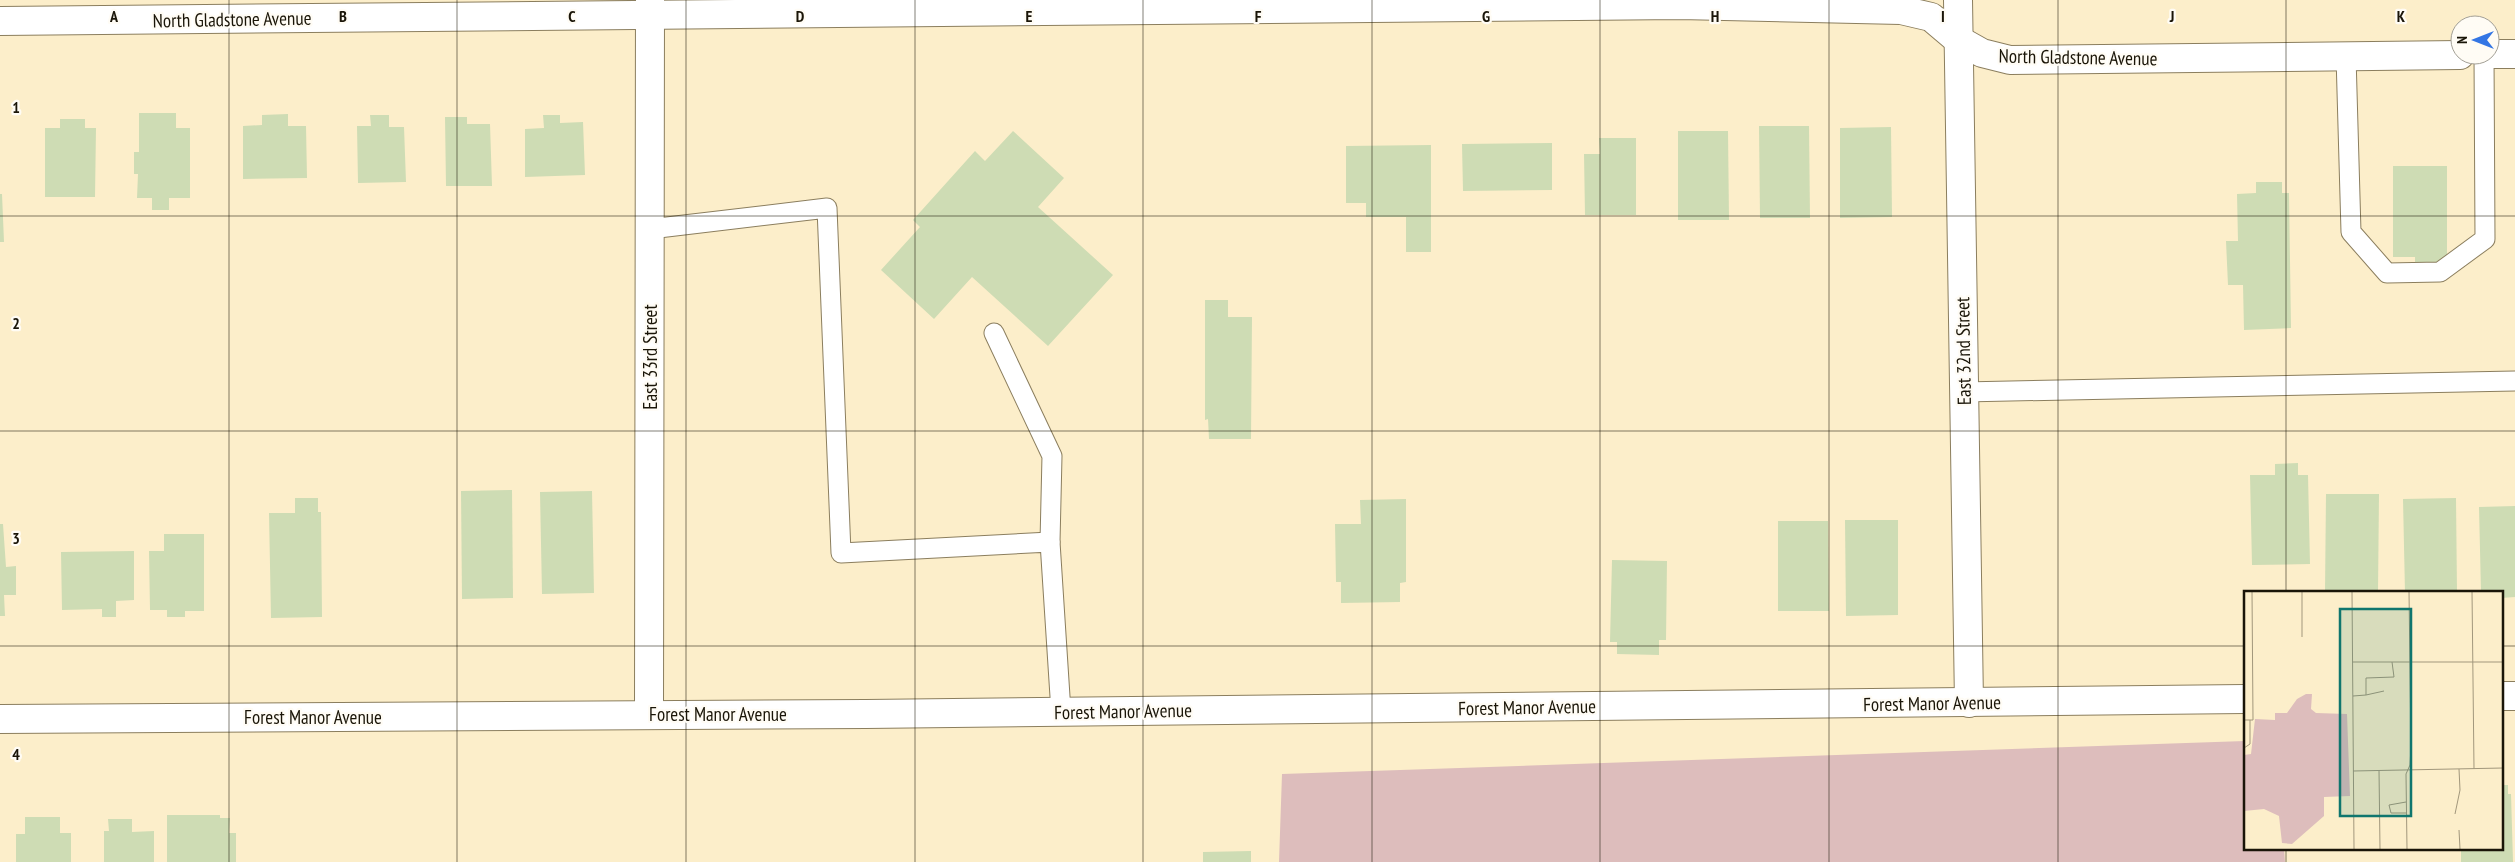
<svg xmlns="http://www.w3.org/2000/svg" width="2515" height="862" font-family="'PT Sans Narrow',sans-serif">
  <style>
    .green { fill: #ddbdbc }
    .building { fill: #cedcb4 }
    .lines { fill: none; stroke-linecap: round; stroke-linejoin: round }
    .lane-casing { stroke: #8b7e5e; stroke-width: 21 }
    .street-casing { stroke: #8b7e5e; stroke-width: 30 }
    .secondary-casing { stroke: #8b7e5e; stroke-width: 30 }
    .lane { stroke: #fff; stroke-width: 19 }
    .street { stroke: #fff; stroke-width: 28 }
    .secondary { stroke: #fff; stroke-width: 28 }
    .grid { fill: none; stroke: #1a1508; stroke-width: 1; stroke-opacity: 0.55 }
    .labels { text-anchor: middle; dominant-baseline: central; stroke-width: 4.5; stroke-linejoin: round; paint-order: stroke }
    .street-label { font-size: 19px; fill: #1a1508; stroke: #fffcf5 }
    .inset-road { fill: none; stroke: #a2977c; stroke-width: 1 }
    .view { fill: #0f766e; fill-opacity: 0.15; stroke: #0f766e; stroke-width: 2.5 }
    .inset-edge { fill: none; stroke: #1a1508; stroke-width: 2.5 }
    .grid-label { font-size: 16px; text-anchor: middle; font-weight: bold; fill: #1a1508; stroke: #fffcf5; stroke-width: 4.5; stroke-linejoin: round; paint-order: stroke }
  </style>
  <rect width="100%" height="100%" fill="#fceeca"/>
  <polygon class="green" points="2245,741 2245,848 2284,848 2285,862 1279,862 1282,774"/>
  <g class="building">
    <polygon points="139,113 176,113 176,128 190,128 190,198 169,198 169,210 152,210 152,198 137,198 138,174 134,174 134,152 139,152"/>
    <polygon points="288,114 288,126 306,126 307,178 243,179 243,126 262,125 262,115"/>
    <polygon points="370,115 389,115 389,127 404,127 406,182 358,183 357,126 371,126"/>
    <polygon points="543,115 560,115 560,123 583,122 585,175 525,177 525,129 544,128"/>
    <polygon points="445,117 467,117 467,124 490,124 492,186 446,186"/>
    <polygon points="60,119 85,119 85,128 96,128 95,197 45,197 45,128 60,128"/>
    <polygon points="1759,126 1809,126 1810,218 1760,218"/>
    <polygon points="1891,127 1892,217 1840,218 1840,128"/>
    <polygon points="1013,131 1064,178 1038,207 1113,275 1048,346 972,277 934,319 881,270 920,227 913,220 975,151 985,161"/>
    <polygon points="1678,131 1728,131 1729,220 1678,220"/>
    <polygon points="1599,138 1636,138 1636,215 1585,215 1584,154 1600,154"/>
    <polygon points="1552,143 1552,190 1463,191 1462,144"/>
    <polygon points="1431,145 1431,252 1406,252 1406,217 1366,217 1366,203 1346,203 1346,146"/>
    <polygon points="2393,166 2447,166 2447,264 2415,264 2415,257 2393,257"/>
    <polygon points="2256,182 2282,182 2282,193 2289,193 2291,328 2244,330 2243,285 2228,285 2226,241 2238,241 2237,194 2256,193"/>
    <polygon points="0,194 2,194 4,242 0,242"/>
    <polygon points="1205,300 1228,300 1228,317 1252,317 1251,439 1209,439 1208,419 1205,420"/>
    <polygon points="2298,463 2298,475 2308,475 2310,564 2252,565 2250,475 2275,475 2275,464"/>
    <polygon points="512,490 513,598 462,599 461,491"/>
    <polygon points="592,491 594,593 542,594 540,492"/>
    <polygon points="2326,494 2379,494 2378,592 2325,592"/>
    <polygon points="295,498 318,498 318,512 321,512 322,617 271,618 269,513 295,513"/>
    <polygon points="2456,498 2457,592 2405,592 2403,499"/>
    <polygon points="1406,499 1406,582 1400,583 1400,602 1341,603 1341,582 1336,582 1335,524 1361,524 1360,500"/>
    <polygon points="2515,506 2515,597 2501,598 2501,592 2481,592 2479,507"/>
    <polygon points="1845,520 1898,520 1898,615 1846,616"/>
    <polygon points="1778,521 1828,521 1829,611 1778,611"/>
    <polygon points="0,524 3,524 6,567 16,566 16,595 4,595 5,616 0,616"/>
    <polygon points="164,534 204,534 204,611 185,611 185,617 167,617 167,610 150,610 149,551 164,551"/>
    <polygon points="134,551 134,600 116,601 116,617 102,617 102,609 62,610 61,552"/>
    <polygon points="1612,560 1667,561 1666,640 1659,640 1659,655 1617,654 1617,642 1610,642"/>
    <polygon points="2501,785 2508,785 2508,794 2511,794 2513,862 2461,862 2461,848 2501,848"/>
    <polygon points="167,815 220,815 220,818 230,818 229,833 236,833 236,862 167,862"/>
    <polygon points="25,817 60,817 60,833 71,833 71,862 16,862 16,834 25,834"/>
    <polygon points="108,819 132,819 132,832 154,831 154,862 104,862 104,831 109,831"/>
    <polygon points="1251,851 1251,862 1203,862 1203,852"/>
  </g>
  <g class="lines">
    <defs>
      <g id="lane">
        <polyline points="2346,56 2351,232 2387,273 2440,272 2485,239 2484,55"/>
        <polyline points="650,229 827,208 841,553 1050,542 1061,712"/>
        <polyline points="994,333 1052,456 1050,542"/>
        <polyline points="1963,392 2515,381"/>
      </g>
      <g id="street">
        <polyline points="1958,0 1969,703"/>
        <polyline points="0,21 1680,5 1901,10 1931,17 1957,39 1982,53 2010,60 2460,55"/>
        <polyline points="2490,54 2515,54"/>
        <polyline points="649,714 650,0"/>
      </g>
      <g id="secondary">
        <polyline points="2501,696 2515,696"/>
        <polyline points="0,719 866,714 2245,699"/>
      </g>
    </defs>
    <use href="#lane" class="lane-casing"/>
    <use href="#street" class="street-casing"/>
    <use href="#secondary" class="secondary-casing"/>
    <use href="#lane" class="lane"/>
    <use href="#street" class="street"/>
    <use href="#secondary" class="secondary"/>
  </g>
  <path class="grid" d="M229,0V862M457,0V862M686,0V862M915,0V862M1143,0V862M1372,0V862M1600,0V862M1829,0V862M2058,0V862M2286,0V592M0,216H2515M0,431H2515M0,646H2245M2501,646H2515M2286,848V862"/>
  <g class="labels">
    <g class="street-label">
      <text transform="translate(232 19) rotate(-1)">North Gladstone Avenue</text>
      <text transform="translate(2078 57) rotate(1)">North Gladstone Avenue</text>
      <text transform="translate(1963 351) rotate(-91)">East 32nd Street</text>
      <text transform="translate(650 357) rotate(-90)">East 33rd Street</text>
      <text transform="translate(1932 703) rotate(-1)">Forest Manor Avenue</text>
      <text transform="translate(1527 707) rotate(-1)">Forest Manor Avenue</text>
      <text transform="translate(1123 711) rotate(-1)">Forest Manor Avenue</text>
      <text x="718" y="714">Forest Manor Avenue</text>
      <text x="313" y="717">Forest Manor Avenue</text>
    </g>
  </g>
  <g transform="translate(2244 591)">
    <rect width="259" height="259" fill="#fceeca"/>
    <path d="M62,103H68L67,118L72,122L103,123L106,205L80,206V225L48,253L38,252L35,225L20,218L0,220V164L7,163L11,128L31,129V122H43L53,108Z" fill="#ddbdbc"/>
    <path class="inset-road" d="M58,0V46M108,0L110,258M228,0L230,178M108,71H259M122,104L140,100M109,105L122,104V87L150,86L148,71M0,129H9L8,0M0,157L6,153V129M135,179L136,258M109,180L259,177M162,211L145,214L147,222H163M211,223L216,199L215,178M215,239L216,258M163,258L162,183L166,174L167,156L165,0"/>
    <path class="view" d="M96,18H167V225H96Z"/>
    <rect width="259" height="259" class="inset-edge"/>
  </g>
  <g class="grid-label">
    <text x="114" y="22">A</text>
    <text x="343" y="22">B</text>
    <text x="572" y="22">C</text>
    <text x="800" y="22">D</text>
    <text x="1029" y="22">E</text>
    <text x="1258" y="22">F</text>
    <text x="1486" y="22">G</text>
    <text x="1715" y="22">H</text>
    <text x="1943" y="22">I</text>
    <text x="2172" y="22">J</text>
    <text x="2401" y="22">K</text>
    <text x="16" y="113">1</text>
    <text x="16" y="329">2</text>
    <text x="16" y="544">3</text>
    <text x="16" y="760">4</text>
  </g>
  <g transform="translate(2475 40) rotate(270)"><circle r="24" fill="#fffcf5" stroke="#a3a096"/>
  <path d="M0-4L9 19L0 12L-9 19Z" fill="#3476e4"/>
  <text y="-8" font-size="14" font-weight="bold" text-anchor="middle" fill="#1a1508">N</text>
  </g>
</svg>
